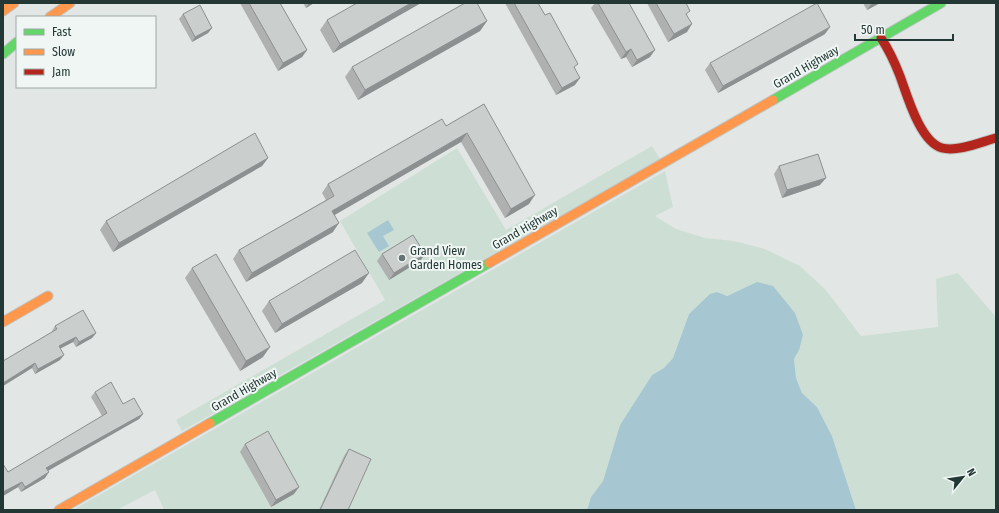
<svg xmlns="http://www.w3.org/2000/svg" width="999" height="513" font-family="'Fira Sans Condensed',sans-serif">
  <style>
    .green { fill: #cddfd4 }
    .water { fill: #a6c7d1 }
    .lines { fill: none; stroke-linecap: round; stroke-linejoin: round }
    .fast-casing { stroke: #bec5c3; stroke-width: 11 }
    .slow-casing { stroke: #bec5c3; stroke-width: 11 }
    .jam-casing { stroke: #bec5c3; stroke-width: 11 }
    .fast { stroke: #63d668; stroke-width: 9 }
    .slow { stroke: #ff974d; stroke-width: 9 }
    .jam { stroke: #b3261e; stroke-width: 9 }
    .wall { fill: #aeb1b0 }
    .shaded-wall { fill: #8d9090 }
    .building { fill: #cacecd; stroke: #8d9090 }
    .poi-dot { fill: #667573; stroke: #f0f6f4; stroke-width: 1.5 }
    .labels { text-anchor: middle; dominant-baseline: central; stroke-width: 4; stroke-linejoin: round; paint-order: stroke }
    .street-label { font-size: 12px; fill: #233835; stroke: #f0f6f4 }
    .poi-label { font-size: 12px; fill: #233835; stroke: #f0f6f4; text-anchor: start }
  </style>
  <rect width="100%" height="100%" fill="#e2e7e5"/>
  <g class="green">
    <polygon points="652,146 660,159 182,431 176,420 385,300 340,221 457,148 506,230"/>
    <polygon points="665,171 673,207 655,216 676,229 705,238 734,241 765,249 800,266 826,290 861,336 938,327 936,279 958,273 996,317 996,510 856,510 832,436 817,407 802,393 796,378 794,359 799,350 740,290 726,296 717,292 689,314 673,358 664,368 652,375 620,425 603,481 591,497 587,510 164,510 155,490 117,510 73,510"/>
  </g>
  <g class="water">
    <polygon points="388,220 394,230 383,236 389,246 379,252 367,233"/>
    <polygon points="757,282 773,286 795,313 803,335 799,350 794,359 796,378 802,393 817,407 832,436 856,510 587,510 591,497 603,481 620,425 652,375 664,368 673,358 689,314 710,294 717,292 727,296"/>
  </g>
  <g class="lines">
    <defs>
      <g id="fast">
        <polyline points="3,54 17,42"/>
        <polyline points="773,100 941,3"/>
        <polyline points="210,423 489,263"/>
      </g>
      <g id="slow">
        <polyline points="3,11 14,3"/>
        <polyline points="50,17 70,3"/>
        <polyline points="489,263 773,100"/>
        <polyline points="3,322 48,296"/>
        <polyline points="59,510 210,423"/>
      </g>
      <path id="jam" d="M881,38C889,50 895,63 900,76C907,95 920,142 942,148C958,152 981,142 996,138"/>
    </defs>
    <use href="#fast" class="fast-casing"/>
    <use href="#slow" class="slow-casing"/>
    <use href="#jam" class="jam-casing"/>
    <use href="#fast" class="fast"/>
    <use href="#slow" class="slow"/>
    <use href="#jam" class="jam"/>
  </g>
  <g class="wall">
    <polygon points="240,3 280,3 307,50 302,57 278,71"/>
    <polygon points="303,3 314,3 306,8"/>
    <polygon points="421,3 333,53 320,30 327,20"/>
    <polygon points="505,3 538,3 575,68 575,85 556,95"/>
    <polygon points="595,3 629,3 650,57 632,67 626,57 621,59 591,8"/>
    <polygon points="647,3 686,3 687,16 687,32 668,42"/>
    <polygon points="863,3 880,3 867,10"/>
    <polygon points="183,14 212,28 208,33 192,42 179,19"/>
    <polygon points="487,21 480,31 358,100 345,77 352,67"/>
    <polygon points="825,34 718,93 705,70 710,63"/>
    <polygon points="484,104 529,204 505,218 461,142 334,215 333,232 246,282 233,259 239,250 326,200 322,193 328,184 446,126"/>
    <polygon points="268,158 262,166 113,252 100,230 106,221"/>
    <polygon points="779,166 820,185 782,198 774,174"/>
    <polygon points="382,254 425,254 420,261 389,280 377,261"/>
    <polygon points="192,268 263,357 240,371 185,278"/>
    <polygon points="362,283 275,333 262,311 269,301"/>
    <polygon points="55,326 96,333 92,338 76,347 73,342 60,349 60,360 35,374 32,368 3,386 3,361 52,332 52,331"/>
    <polygon points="95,392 123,404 143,414 139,419 48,471 45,478 21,492 18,487 3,496 3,464 8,472 102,416 91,397"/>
    <polygon points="245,444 294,494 271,507 240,452"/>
    <polygon points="349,449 348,510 319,510 344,456"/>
  </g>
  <g class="shaded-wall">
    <polygon points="309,3 314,3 306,8"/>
    <polygon points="411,3 421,3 333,53 340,44"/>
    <polygon points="872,3 880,3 867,10"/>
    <polygon points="487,21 480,31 358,100 365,90"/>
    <polygon points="692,24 687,32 668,42 674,34"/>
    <polygon points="830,27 825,34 718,93 723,86"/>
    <polygon points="212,28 208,33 192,42 195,37"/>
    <polygon points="631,49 626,57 621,59 626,52"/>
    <polygon points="307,50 302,57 278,71 283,63"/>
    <polygon points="655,50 650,57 632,67 637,60"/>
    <polygon points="580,78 575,85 556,95 562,88"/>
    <polygon points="467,133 461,142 326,220 332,211"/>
    <polygon points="268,158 262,166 113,252 119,243"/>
    <polygon points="826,178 820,185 782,198 787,190"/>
    <polygon points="535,195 529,204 505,218 511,209"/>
    <polygon points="339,223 333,232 246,282 252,273"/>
    <polygon points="425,254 420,261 389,280 394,273"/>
    <polygon points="369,273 362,283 275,333 282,324"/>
    <polygon points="96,333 92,338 76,347 79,342"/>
    <polygon points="76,337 73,342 55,351 59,346"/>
    <polygon points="270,347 263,357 240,371 246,361"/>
    <polygon points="64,355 60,360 35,374 38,369"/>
    <polygon points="35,363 32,368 3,386 3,383"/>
    <polygon points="143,414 139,419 42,474 46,468"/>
    <polygon points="49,472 45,478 21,492 25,487"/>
    <polygon points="22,482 18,487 3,496 3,492"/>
    <polygon points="299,487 294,494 271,507 276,500"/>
  </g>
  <g class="building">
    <polygon points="249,3 280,3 307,50 283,63"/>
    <polygon points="357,3 411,3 340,44 327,20"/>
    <polygon points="465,3 477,3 487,21 365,90 352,67"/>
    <polygon points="514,3 538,3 545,15 550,13 578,64 574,67 580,78 562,88"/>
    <polygon points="598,3 629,3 655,50 637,60 631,49 626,52"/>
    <polygon points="656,3 686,3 690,11 686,14 692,24 674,34"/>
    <polygon points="817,3 830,27 723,86 710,63"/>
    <polygon points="200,5 212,28 195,37 183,14"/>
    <polygon points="484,104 535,195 511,209 467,133 332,211 339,223 252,273 239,250 334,196 328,184 442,119 446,126"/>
    <polygon points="255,133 268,158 119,243 106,221"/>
    <polygon points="818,154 826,178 787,190 779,166"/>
    <polygon points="413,235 425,254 394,273 382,254"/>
    <polygon points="355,250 369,273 282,324 269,301"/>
    <polygon points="216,254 270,347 246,361 192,268"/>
    <polygon points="83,310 96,333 79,342 76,337 59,346 64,355 38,369 35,363 3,383 3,361 57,329 55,326"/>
    <polygon points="111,382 123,404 134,398 143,414 46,468 49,472 25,487 22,482 3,492 3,464 8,472 107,413 95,392"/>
    <polygon points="268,431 299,487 276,500 245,444"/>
    <polygon points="349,449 371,459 348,510 320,510"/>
  </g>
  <circle class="poi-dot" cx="402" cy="258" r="4"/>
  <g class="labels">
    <g class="street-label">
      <text transform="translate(806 67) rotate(-30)">Grand Highway</text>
      <text transform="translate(525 228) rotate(-30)">Grand Highway</text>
      <text transform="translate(244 390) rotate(-30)">Grand Highway</text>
    </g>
    <g class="poi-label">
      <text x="410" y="251">Grand View<tspan x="410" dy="14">Garden Homes</tspan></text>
    </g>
  </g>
  <rect width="999" height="513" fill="none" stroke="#233835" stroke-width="8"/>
  <rect x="16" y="16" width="140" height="72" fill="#f0f6f4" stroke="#9eaaa8"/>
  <rect x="24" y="29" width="20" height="6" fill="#63d668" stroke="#9eaaa8"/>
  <text x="52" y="36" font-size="12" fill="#233835">Fast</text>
  <rect x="24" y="49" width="20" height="6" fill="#ff974d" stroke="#9eaaa8"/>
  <text x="52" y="56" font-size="12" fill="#233835">Slow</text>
  <rect x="24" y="69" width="20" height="6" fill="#b3261e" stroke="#9eaaa8"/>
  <text x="52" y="76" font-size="12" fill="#233835">Jam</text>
  <g transform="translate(963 477) rotate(60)" stroke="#f0f6f4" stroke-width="3" paint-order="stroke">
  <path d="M0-3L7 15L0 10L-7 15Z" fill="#233835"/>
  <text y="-6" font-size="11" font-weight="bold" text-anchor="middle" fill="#233835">N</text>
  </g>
  <path d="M855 34v6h98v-6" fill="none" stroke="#233835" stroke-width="2"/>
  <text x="861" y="34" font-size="12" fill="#233835" stroke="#f0f6f4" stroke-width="3" paint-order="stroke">50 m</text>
</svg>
